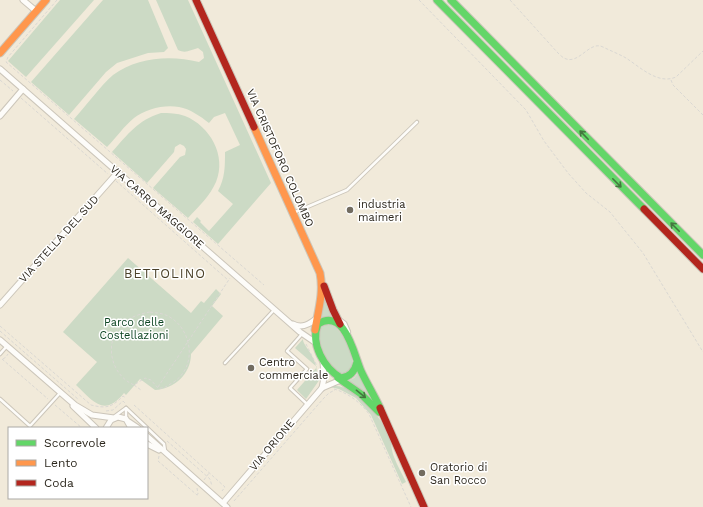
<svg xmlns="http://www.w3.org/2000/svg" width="703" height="507" font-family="'Work Sans',sans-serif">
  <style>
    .green { fill: #ccdac5 }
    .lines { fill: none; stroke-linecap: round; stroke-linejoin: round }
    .lane-casing { stroke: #ccc6ba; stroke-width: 4.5 }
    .street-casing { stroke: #ccc6ba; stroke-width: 7 }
    .fast-casing { stroke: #ccc6ba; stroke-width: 9 }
    .slow-casing { stroke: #ccc6ba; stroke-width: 9 }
    .jam-casing { stroke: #ccc6ba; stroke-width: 9 }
    .path { stroke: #dad8d3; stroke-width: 1; stroke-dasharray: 3 2; stroke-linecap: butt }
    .lane { stroke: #fdfcf9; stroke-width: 2.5 }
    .street { stroke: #fdfcf9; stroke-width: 5 }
    .fast { stroke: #63d668; stroke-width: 7 }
    .slow { stroke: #ff974d; stroke-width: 7 }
    .jam { stroke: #b3261e; stroke-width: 7 }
    .oneway { stroke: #45763f }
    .poi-dot { fill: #726c60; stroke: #fff; stroke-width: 1.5 }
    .labels { text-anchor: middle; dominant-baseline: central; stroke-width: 3; stroke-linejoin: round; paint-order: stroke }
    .street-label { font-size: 11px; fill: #2d281e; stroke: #fff }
    .poi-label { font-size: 11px; fill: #2d281e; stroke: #fff; text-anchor: start }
    .park-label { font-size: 11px; fill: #0e4523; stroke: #fff }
    .quarter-label { font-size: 13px; letter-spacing: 1px; fill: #4a4028; stroke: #fff }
  </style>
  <rect width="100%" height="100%" fill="#f1eada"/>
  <g class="green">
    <polygon points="60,0 94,0 26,77 8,61"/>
    <polygon points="103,0 148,0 168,48 164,52 148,53 117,63 106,72 69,115 31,82"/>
    <path d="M156,0H188L271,183L218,244L193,222L197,217L201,221L200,222L209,231L233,204L218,191C225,178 225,167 225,152L240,145L225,113L214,117L209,123C200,116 190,109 179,107C165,104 145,109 134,118C124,126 116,138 107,147L74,119C86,106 101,85 113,75C137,57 171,55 199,62L204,58L203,52L198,48C190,50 186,54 178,50Z"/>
    <path d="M161,113C169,113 177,113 185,116C210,126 227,156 216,182C210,196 198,207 188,218L153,188L180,157L185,155L186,149L184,146L180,144L175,147L174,152L147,183L112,152C128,134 138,120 161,113Z"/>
    <path d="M128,258L191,313L201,301L204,303L216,289L221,294L212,306L223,316L191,354C191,374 174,389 155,390L140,379L126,395L124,393C104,418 93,401 76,385L97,362L63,332Z"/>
    <polygon points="324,295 332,316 321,318"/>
    <path d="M329,324C341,326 356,357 352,369C349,372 346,375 341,374C327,372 306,326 329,324Z"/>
    <path d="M303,339C303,343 305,344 307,348C313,356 318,367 317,377L320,379L306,399L297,390L317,367L295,348Z"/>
    <polygon points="358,373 371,396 348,381 354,378"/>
    <path d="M334,386C357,385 381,417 389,436C392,443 391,450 394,457C397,465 402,474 406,482L402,484L371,415L356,398L339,389L330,387Z"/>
  </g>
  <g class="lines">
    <defs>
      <g id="lane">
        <polyline points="293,213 347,190 417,122"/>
        <polyline points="341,320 345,323 349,332"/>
        <polyline points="302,334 287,351 307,369 290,388 307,404"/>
        <polyline points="0,354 7,346"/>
        <polyline points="225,363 274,310"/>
        <polyline points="0,399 30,426 60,393"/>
        <polyline points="126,408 164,444 165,451"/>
        <polyline points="126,409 126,419"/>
        <polyline points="115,416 126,408"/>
      </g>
      <g id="street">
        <polyline points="23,0 36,11"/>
        <polyline points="0,69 300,332 316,343"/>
        <polyline points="0,116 23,89"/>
        <polyline points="0,305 118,172"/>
        <path d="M293,324C302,329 310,324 317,318"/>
        <polyline points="0,340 75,405 92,415 114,418"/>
        <polyline points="322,388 324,378 323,361"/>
        <polyline points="73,406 96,428"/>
        <polyline points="129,422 138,428"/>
        <polyline points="106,428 111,420 118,417 126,419 131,428"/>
        <polyline points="147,436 227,507"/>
        <polyline points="147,444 159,450"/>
        <polyline points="223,503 322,388 343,379"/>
      </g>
      <g id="fast">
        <polyline points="437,0 644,209"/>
        <polyline points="451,0 703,255"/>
        <path d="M357,362C355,371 350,377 341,378C324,368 310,344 318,324C345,307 354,355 361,371C367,384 374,395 380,408"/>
        <polyline points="338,378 361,394 379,412"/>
      </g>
      <g id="slow">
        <polyline points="0,53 46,0"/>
        <path d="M254,127L320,273C324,293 318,311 315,330"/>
      </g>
      <g id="jam">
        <polyline points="196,0 254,127"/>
        <polyline points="644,209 703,269"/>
        <polyline points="324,286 333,310 340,324"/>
        <polyline points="380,408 424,507"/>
      </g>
    </defs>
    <use href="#lane" class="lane-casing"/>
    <use href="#street" class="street-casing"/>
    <use href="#fast" class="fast-casing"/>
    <use href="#slow" class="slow-casing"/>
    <use href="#jam" class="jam-casing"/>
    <g class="path">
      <polyline points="57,0 8,57 6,62 264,285"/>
      <polyline points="419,0 526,110 544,141 568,173 586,193 610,212 622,227 643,253 703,352"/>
      <path d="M510,0L557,52C559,54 562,57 564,58C579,66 589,40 603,47C611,51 619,54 626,58C640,67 658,85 676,77L703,51"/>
      <polyline points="0,80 13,91"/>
      <polyline points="671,80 673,85 703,115"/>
      <polyline points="21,98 108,174"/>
      <polyline points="116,181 228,280"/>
      <path d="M150,312C156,313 162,313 168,316C193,329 198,368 172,383C167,386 164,389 158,388L151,380L145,378L134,385C113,376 105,349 117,330C124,319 138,314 150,312Z"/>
      <polyline points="107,323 117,328"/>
      <path d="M0,326L91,405C107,409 112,407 123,396L126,398"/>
      <polyline points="0,331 79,400"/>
      <polyline points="306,344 317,366"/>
      <polyline points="2,359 48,399"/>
      <polyline points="3,359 6,357 8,354"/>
      <polyline points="134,385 141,390"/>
      <polyline points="158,387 230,278"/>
      <path d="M334,389C348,393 360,402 369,414L411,507"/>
      <polyline points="55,405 82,428"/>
      <polyline points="134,405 225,487 222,491"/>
      <polyline points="106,411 113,410 123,401 126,404"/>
      <polyline points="167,441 210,479 212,486"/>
      <polyline points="159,456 158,461 197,495 199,494"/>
      <polyline points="204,480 209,473"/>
      <polyline points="197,488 198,494"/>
      <polyline points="234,501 323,399 329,393 335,390"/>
    </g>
    <use href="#lane" class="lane"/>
    <use href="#street" class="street"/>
    <use href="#fast" class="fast"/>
    <use href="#slow" class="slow"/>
    <use href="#jam" class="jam"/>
  </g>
  <defs><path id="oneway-shaft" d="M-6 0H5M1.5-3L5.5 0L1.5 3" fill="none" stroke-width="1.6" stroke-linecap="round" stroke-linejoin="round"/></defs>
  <g class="oneway">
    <use href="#oneway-shaft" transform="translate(584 135) rotate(-134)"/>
    <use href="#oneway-shaft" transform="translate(617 183) rotate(45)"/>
    <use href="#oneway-shaft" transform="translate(675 227) rotate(-135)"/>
    <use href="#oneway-shaft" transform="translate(361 394) rotate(39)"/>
  </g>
  <g class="poi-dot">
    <circle cx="350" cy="210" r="4"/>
    <circle cx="251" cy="368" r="4"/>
    <circle cx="422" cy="473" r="4"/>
  </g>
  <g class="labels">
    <g class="street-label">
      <text transform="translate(280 158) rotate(66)">VIA CRISTOFORO COLOMBO</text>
      <text transform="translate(157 207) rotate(41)">VIA CARRO MAGGIORE</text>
      <text transform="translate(59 239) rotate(-48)">VIA STELLA DEL SUD</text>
      <text transform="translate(272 445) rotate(-50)">VIA ORIONE</text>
    </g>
    <g class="poi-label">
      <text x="358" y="204">industria<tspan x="358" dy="13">maimeri</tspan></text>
      <text x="259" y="362">Centro<tspan x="259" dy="13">commerciale</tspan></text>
      <text x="430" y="467">Oratorio di<tspan x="430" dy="13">San Rocco</tspan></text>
    </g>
    <g class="park-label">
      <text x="134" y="322">Parco delle<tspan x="134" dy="13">Costellazioni</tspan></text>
    </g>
    <g class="quarter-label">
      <text x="165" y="273">BETTOLINO</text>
    </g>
  </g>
  <rect x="8" y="427" width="140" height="72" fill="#ffffff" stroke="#aba9a5"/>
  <rect x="16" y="440" width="20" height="6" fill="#63d668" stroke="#aba9a5"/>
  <text x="44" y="447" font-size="12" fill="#2d281e">Scorrevole</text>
  <rect x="16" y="460" width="20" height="6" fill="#ff974d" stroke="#aba9a5"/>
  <text x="44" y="467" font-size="12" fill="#2d281e">Lento</text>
  <rect x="16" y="480" width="20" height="6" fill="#b3261e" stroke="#aba9a5"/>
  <text x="44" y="487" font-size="12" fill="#2d281e">Coda</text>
</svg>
